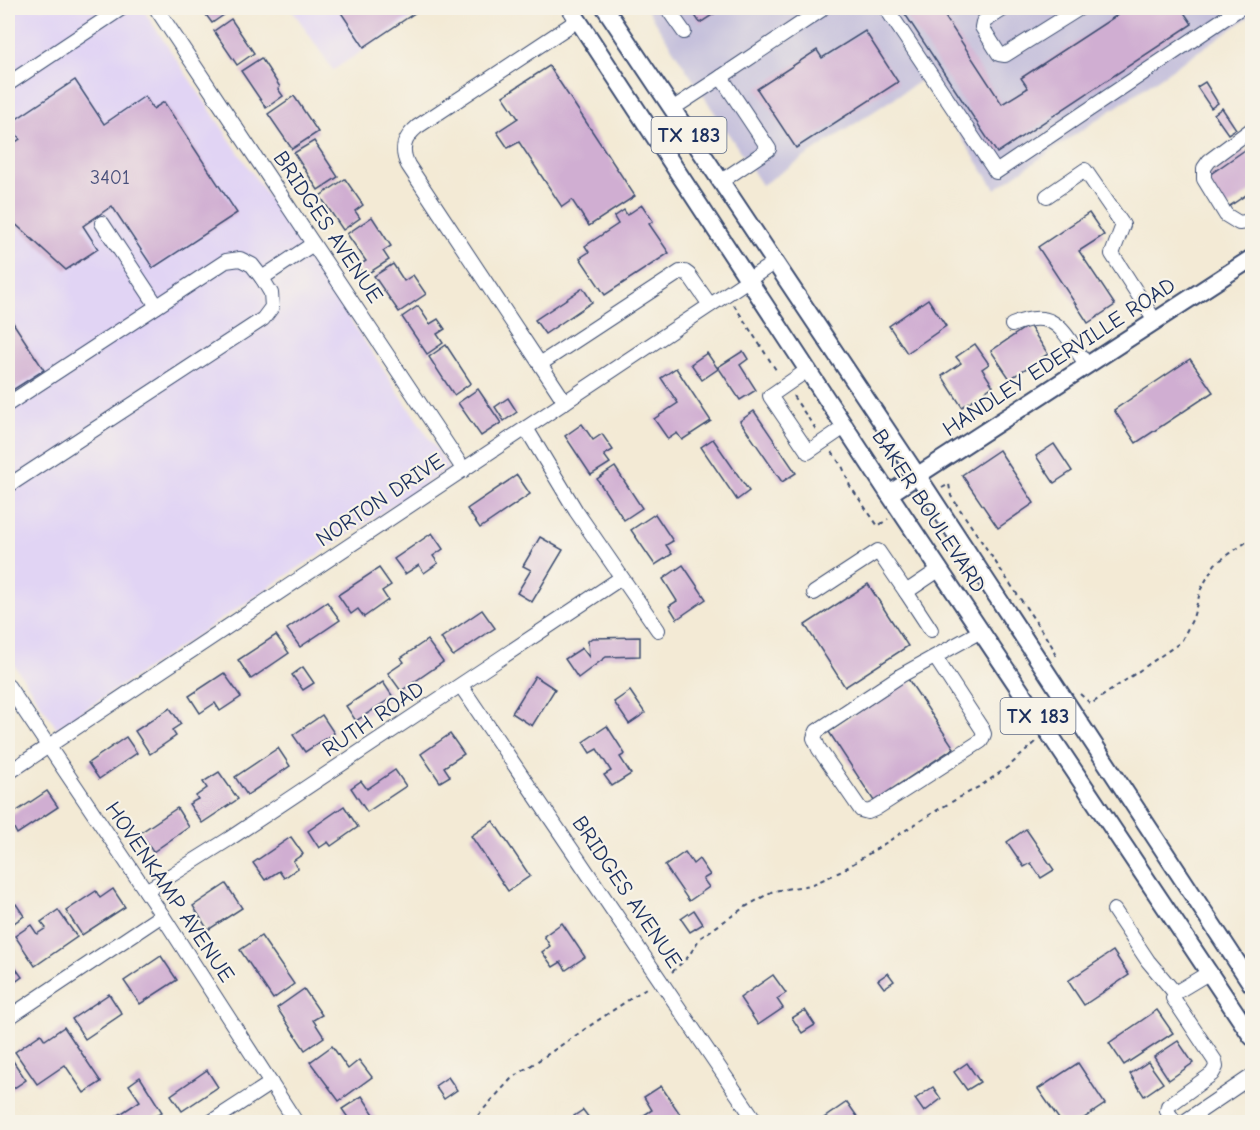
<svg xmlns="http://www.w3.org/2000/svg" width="1260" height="1130" font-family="'Comic Neue',sans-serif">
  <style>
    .built { fill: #e1d4f4 }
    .industrial { fill: #c5c0db }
    .building { fill: #d0aed2 }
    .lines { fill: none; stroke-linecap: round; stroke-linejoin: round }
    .minor-casing { stroke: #3b4b70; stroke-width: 16 }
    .major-casing { stroke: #3b4b70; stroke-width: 20 }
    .path { stroke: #3b4b70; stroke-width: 2; stroke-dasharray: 4.5 4.5; stroke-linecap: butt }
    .minor { stroke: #fff; stroke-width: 14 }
    .major { stroke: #fff; stroke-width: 16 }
    .labels { text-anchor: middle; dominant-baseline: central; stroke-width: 4.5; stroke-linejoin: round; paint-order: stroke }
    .number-label { font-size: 20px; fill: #484f7b }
    .shield { fill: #f7f3e8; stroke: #5d6a87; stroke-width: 1.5 }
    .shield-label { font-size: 21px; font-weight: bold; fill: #1b2f5e }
    .street-label { font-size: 22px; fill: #1b2f5e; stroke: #f7f3e8 }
  </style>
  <rect width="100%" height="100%" fill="#f7f3e8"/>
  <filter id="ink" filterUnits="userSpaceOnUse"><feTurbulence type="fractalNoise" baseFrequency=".0167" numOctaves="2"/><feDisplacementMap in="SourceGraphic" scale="12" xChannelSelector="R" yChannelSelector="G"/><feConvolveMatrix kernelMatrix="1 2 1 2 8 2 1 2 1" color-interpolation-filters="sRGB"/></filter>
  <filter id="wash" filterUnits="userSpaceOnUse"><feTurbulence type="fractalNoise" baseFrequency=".008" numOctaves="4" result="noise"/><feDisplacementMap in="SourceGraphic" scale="24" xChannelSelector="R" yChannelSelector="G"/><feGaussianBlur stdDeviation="1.35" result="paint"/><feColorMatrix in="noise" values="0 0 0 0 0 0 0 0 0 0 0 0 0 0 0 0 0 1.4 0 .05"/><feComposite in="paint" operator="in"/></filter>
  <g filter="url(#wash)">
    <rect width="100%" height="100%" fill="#f3ead5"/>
    <g class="built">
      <polygon points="8,8 142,8 449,468 57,728 8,656"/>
      <polygon points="291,8 428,8 333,70"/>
    </g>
    <polygon class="industrial" points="646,8 1252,8 1252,15 995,189 923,79 762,185"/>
    <g id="blocks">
      <g class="building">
        <polygon points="201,8 230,8 231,10 212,23"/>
        <polygon points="338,8 418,8 419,10 364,47"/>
        <polygon points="690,8 723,8 700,23"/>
        <polygon points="901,8 943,8 940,9 1002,104 1028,88 1021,78 1128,8 1181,8 1192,24 997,153"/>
        <polygon points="231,19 254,53 237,65 214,31"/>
        <polygon points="865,31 898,82 796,148 757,89 817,50 822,58"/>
        <polygon points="261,58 280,87 278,89 283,96 266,108 241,71"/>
        <polygon points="549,66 635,196 589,226 572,200 562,207 519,142 508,148 497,132 518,118 503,96"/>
        <polygon points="75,80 104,124 145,96 153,109 164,102 237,213 153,268 112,206 83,226 98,249 66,270 12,221 8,224 8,147 20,139 9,124"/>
        <polygon points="1205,82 1218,103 1211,108 1197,87"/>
        <polygon points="294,96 318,132 292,149 268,114"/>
        <polygon points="1222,108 1236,129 1228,134 1214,114"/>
        <polygon points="314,141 338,177 318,190 294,153"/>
        <polygon points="1245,150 1252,163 1252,191 1225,209 1205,178"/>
        <polygon points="345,179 363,205 355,211 360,218 343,230 320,196"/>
        <polygon points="642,205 653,221 649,224 669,253 605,295 580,258 589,252 585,246 618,224 614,217 624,210 627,215"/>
        <polygon points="1089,213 1104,235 1079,251 1115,305 1088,323 1038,247"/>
        <polygon points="372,217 391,246 383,251 389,260 364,276 358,266 366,261 347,234"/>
        <polygon points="393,264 404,281 413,275 426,294 399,312 374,276"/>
        <polygon points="583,288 592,302 545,334 535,320"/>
        <polygon points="928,299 946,326 907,353 889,326"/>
        <polygon points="418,306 430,324 438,319 445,329 437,334 443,343 427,354 402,317"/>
        <polygon points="8,315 44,370 8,393"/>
        <polygon points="1029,325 1048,354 1010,379 991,351"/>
        <polygon points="975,344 989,364 982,369 993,386 962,407 942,376 961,363 956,357"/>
        <polygon points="446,345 471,383 454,395 429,357"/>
        <polygon points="743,351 748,359 740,365 756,390 740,400 718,367"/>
        <polygon points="707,353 718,369 702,380 691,364"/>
        <polygon points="1190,359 1213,392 1136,443 1114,410"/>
        <polygon points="676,368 711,421 682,440 677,433 668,439 654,419 678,403 661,378"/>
        <polygon points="478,389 501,423 481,436 458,403"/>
        <polygon points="508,398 517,412 504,421 495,407"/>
        <polygon points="754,411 796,473 782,482 740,421"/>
        <polygon points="582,424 593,440 602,434 613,450 604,455 610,463 591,475 565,436"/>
        <polygon points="713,439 749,491 737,500 701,447"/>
        <polygon points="1054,444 1072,471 1054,483 1036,456"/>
        <polygon points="999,450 1034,503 998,528 962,475"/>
        <polygon points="615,467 642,508 624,520 597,479"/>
        <polygon points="517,475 530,494 480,528 467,509"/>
        <polygon points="655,514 673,541 666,545 672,554 655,565 631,530"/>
        <polygon points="432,533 443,549 433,556 438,563 424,573 419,565 405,574 394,559"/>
        <polygon points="540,537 563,550 532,602 517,593 531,570 523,566"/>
        <polygon points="683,565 706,599 677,619 669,606 677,601 663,579"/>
        <polygon points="379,568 391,585 382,591 388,600 364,617 358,609 351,614 338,595"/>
        <polygon points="868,584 908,646 845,687 805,625"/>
        <polygon points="327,602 340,620 300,647 287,629"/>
        <polygon points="482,610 495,628 453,656 441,638"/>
        <polygon points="276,635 289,653 251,679 238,660"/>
        <polygon points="640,637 640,656 606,657 578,678 565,659 582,648 589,657 588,641 592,638"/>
        <polygon points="427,640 443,662 401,691 388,673 404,662 401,658"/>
        <polygon points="303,667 314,683 303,690 292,675"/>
        <polygon points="224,673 241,697 220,711 215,703 200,713 189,696"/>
        <polygon points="535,676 555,689 532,726 512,713"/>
        <polygon points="908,679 954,748 874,801 829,732"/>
        <polygon points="383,682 393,697 356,721 346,706"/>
        <polygon points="630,691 645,713 629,724 614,702"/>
        <polygon points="170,708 181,724 172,730 176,736 150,754 135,731"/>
        <polygon points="322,715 334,733 305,752 293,735"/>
        <polygon points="607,726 625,754 620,757 631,774 612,786 604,775 611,771 597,749 590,753 583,742"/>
        <polygon points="450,734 464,754 444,767 450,776 440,782 421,754"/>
        <polygon points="126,737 137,753 99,779 88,763"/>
        <polygon points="278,748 290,766 247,795 235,777"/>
        <polygon points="395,770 406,786 367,812 351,788 361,781 367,789"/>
        <polygon points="219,772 238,799 202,823 189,804 198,799 196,796 207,788 203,782"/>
        <polygon points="47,791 58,807 17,834 8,817"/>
        <polygon points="344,806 358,827 331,846 328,842 319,848 308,831"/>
        <polygon points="177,808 189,827 153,852 140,833"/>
        <polygon points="493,821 530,876 508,891 471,836"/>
        <polygon points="1026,829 1054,870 1041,878 1031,863 1024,867 1007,842"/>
        <polygon points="291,837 303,854 293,861 298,868 284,878 279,871 265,880 253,863"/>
        <polygon points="685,852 693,864 699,859 710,875 703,879 709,887 689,901 665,866"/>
        <polygon points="226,884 242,908 208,930 193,906"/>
        <polygon points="113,889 125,907 82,935 66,911 96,891 100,898"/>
        <polygon points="16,904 24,916 8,927 8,910"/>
        <polygon points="58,910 77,937 35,966 15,936 31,925 37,934 46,928 41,922"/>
        <polygon points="694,910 703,924 690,932 681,919"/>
        <polygon points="562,923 585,957 566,970 561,962 553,967 542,952 550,946 544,936"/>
        <polygon points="261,936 294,984 273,999 240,950"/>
        <polygon points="1113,951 1129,975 1084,1005 1068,981"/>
        <polygon points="161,956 177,980 140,1004 124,981"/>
        <polygon points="9,959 22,977 8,987 8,960"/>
        <polygon points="888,973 894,981 884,988 878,980"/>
        <polygon points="773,975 786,993 777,999 783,1008 758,1025 740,998"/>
        <polygon points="304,989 322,1015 313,1020 324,1037 305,1050 277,1008"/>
        <polygon points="109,994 122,1014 85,1039 72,1019"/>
        <polygon points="805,1010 815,1025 802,1033 792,1018"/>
        <polygon points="1157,1010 1173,1033 1124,1065 1109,1043"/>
        <polygon points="64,1027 101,1082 84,1093 65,1065 37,1084 15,1052 41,1034 45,1040"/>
        <polygon points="1178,1041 1193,1063 1169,1080 1154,1057"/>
        <polygon points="332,1046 348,1069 359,1060 372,1077 339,1101 310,1062"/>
        <polygon points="11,1058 26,1080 8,1092 8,1060"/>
        <polygon points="1148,1062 1163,1083 1144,1096 1130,1074"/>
        <polygon points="967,1063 980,1082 967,1090 954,1072"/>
        <polygon points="1078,1063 1105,1104 1078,1122 1061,1122 1038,1089"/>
        <polygon points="207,1070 218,1087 182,1111 171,1095"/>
        <polygon points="140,1077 162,1112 146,1122 108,1122 140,1101 129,1085"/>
        <polygon points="448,1077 457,1090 444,1099 435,1086"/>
        <polygon points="661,1086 680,1114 674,1118 677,1122 641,1122 638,1119 652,1110 644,1097"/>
        <polygon points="933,1087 941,1099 924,1112 915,1099"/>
        <polygon points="362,1096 379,1122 351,1122 342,1109"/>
        <polygon points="847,1102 861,1122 827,1122 824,1118"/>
        <polygon points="583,1110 592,1122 578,1122 574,1116"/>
      </g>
    </g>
  </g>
  <g filter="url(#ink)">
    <use href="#blocks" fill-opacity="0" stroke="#3b4b70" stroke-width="1.5"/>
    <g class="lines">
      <defs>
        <g id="minor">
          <polyline points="156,8 464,470"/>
          <polyline points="667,8 684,32"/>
          <polyline points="886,8 996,172 1240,8"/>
          <polyline points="1005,8 983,22 982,27 999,54 1005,55 1080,8"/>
          <polyline points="721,77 821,10"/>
          <polyline points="8,84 122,8"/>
          <polyline points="672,109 721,77 769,149 720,182"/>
          <polyline points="1252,129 1209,161 1204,168 1204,179 1226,215 1239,223 1252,221"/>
          <polyline points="1047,196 1085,170 1123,225 1112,254 1155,321"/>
          <polyline points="102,223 157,306"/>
          <polyline points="262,278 313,244"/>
          <path d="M1012,325C1057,306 1063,333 1087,365"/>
          <path d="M540,364L408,165C400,149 404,138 417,127L578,20"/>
          <polyline points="809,369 770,396 808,452 846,426"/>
          <polyline points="565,402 540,364 680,272 685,272 689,275 710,305"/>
          <polyline points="8,404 226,261 240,259 252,265 262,278 271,293 272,307 263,319 8,486"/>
          <polyline points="526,428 576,511 658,630"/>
          <polyline points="906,592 931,630"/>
          <polyline points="814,593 878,551 906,592 940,569"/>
          <polyline points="935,657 982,729 984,734 981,741 875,809 868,812 861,810 819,749 814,738 817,731 900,676 981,631"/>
          <polyline points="8,686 162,915 296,1122"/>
          <polyline points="461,686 756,1122"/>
          <polyline points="8,773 775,262"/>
          <polyline points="146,891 229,839 621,578"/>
          <polyline points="1114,910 1148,961 1175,993"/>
          <polyline points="8,1018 162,915"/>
          <polyline points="211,1122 271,1083"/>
          <polyline points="1175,1122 1167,1111 1168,1106 1212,1074 1216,1067 1215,1061 1173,998 1175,993 1210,972"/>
          <polyline points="1184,1122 1252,1076"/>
        </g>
        <g id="major">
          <polyline points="570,8 889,494 1252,1037"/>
          <polyline points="605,8 917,475 1252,985"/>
          <polyline points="889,494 1252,258"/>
        </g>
      </defs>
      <use href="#minor" class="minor-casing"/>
      <use href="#major" class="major-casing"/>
      <g class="path">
        <polyline points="734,305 778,373"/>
        <polyline points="793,396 817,431"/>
        <polyline points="832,452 843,468 850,486 878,526 888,519"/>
        <polyline points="942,488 949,484 951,496 1052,646 1057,660"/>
        <polyline points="1080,694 1091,704 1181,642 1193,618 1201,589 1215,564 1252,538"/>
        <polyline points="672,972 688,957 700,938 742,909 773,891 811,885 840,872 939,809 982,785 1008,767 1037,741"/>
        <polyline points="472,1122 511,1079 649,986"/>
      </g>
      <use href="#minor" class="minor"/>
      <use href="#major" class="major"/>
    </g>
  </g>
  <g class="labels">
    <g class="number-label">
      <text x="110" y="177">3401</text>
    </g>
    <g class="shield">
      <rect x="651.5" y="117" width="75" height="36" rx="4.5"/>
      <rect x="1000.5" y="698" width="75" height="36" rx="4.5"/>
    </g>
    <g class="shield-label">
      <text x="689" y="135">TX 183</text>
      <text x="1038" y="716">TX 183</text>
    </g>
    <g class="street-label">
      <text transform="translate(328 227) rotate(56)">BRIDGES AVENUE</text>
      <text transform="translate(1059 357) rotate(-33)">HANDLEY EDERVILLE ROAD</text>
      <text transform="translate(380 500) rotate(-34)">NORTON DRIVE</text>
      <text transform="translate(929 511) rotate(57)">BAKER BOULEVARD</text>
      <text transform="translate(373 719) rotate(-34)">RUTH ROAD</text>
      <text transform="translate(170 892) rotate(56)">HOVENKAMP AVENUE</text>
      <text transform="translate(627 892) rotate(56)">BRIDGES AVENUE</text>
    </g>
  </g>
  <rect width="1260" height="1130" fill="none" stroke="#f7f3e8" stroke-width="30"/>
</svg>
